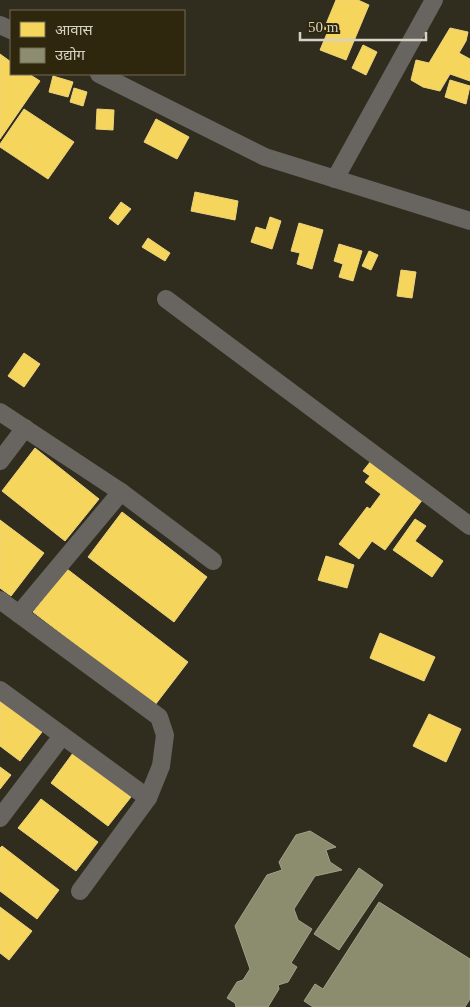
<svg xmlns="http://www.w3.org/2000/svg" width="470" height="1007" font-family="'Times New Roman','Noto Sans Devanagari',serif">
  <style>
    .homes { fill: #f6d55c; stroke: #edd47b }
    .industry { fill: #8c8c6e; stroke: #a2a188 }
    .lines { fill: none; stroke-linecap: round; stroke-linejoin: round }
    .street { stroke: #686460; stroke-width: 18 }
  </style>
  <rect width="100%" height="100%" fill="#302d1f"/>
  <g class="homes">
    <polygon points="336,0 358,0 369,5 346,60 320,50 328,31 324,29"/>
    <polygon points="450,28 468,32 466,41 459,53 470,59 470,81 450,74 440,91 423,87 411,80 416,60 429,63"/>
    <polygon points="363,45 377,52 366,75 352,68"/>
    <polygon points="0,54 11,62 11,74 29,74 40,81 0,139"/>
    <polygon points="53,76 73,82 68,97 49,92"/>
    <polygon points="450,80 470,86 466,104 445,97"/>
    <polygon points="74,88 87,92 83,106 70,102"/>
    <polygon points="24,109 74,142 48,179 0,147 0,144"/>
    <polygon points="97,109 114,110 113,130 96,129"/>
    <polygon points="156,119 189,137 177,159 144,142"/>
    <polygon points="195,192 238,201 235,220 191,211"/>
    <polygon points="121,202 131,209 118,225 109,218"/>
    <polygon points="270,217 281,221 272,249 251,242 256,227 266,230"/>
    <polygon points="299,223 323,230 312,269 297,264 300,253 291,251"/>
    <polygon points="148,238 170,253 165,261 142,247"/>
    <polygon points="339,244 362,251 353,281 339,277 343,264 334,261"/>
    <polygon points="369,251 378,255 371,270 362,266"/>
    <polygon points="401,270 416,272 412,298 397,296"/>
    <polygon points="24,353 40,364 24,387 8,376"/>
    <polygon points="35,448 99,499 65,541 2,491"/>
    <polygon points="371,461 423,499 385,550 372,541 359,559 339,544 367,507 370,509 381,494 365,482 370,476 363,471"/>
    <polygon points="122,512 207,577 174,622 88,557"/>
    <polygon points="415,519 426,526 415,541 443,561 432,577 393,550"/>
    <polygon points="0,520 44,553 11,596 0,588"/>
    <polygon points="326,556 354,565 347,588 318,580"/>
    <polygon points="67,569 188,662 155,705 33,612"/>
    <polygon points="380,633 435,657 424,681 370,658"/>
    <polygon points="0,700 42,732 20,761 0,746"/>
    <polygon points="429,714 461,729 446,762 413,746"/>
    <polygon points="73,753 131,797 108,826 51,783"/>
    <polygon points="0,767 11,775 0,789"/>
    <polygon points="41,799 98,842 76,871 18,828"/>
    <polygon points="2,846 59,890 37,919 0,891 0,848"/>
    <polygon points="0,907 32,931 9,960 0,953"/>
  </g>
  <g class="industry">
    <polygon points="310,831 336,847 326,850 330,862 342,870 315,876 294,909 298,920 312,929 291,963 297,967 288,982 278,985 279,989 268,1007 236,1007 235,1003 227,998 237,982 243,980 250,969 235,926 267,875 282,870 279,862 296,835"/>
    <polygon points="359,868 383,885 339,950 314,934"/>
    <polygon points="379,902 470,959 470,999 465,1007 313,1007 304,1001 315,984 323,989"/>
  </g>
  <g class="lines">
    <g class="street">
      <polyline points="0,25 11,30"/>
      <polyline points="99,74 265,157 470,221"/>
      <polyline points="335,179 434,0"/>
      <polyline points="166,299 470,526"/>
      <polyline points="0,412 121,492 213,561"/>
      <polyline points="0,461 25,428"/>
      <polyline points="0,600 159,717 165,735 161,766 148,798 80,891"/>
      <polyline points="19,614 121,492"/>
      <polyline points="0,690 148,798"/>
      <polyline points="0,818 62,736"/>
    </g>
  </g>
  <rect x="10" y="10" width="175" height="65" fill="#2e270d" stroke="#726c56"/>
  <rect x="20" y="22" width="25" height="15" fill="#f6d55c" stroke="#726c56"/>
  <text x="55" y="35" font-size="15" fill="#d7d3c4">आवास</text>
  <rect x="20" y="48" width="25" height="15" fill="#8c8c6e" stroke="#726c56"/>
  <text x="55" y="60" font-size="15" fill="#d7d3c4">उद्योग</text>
  <path d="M300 32v8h126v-8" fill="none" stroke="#d7d3c4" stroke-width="2.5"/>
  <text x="308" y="32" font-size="15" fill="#d7d3c4" stroke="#2e270d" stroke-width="4" paint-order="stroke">50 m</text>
</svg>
